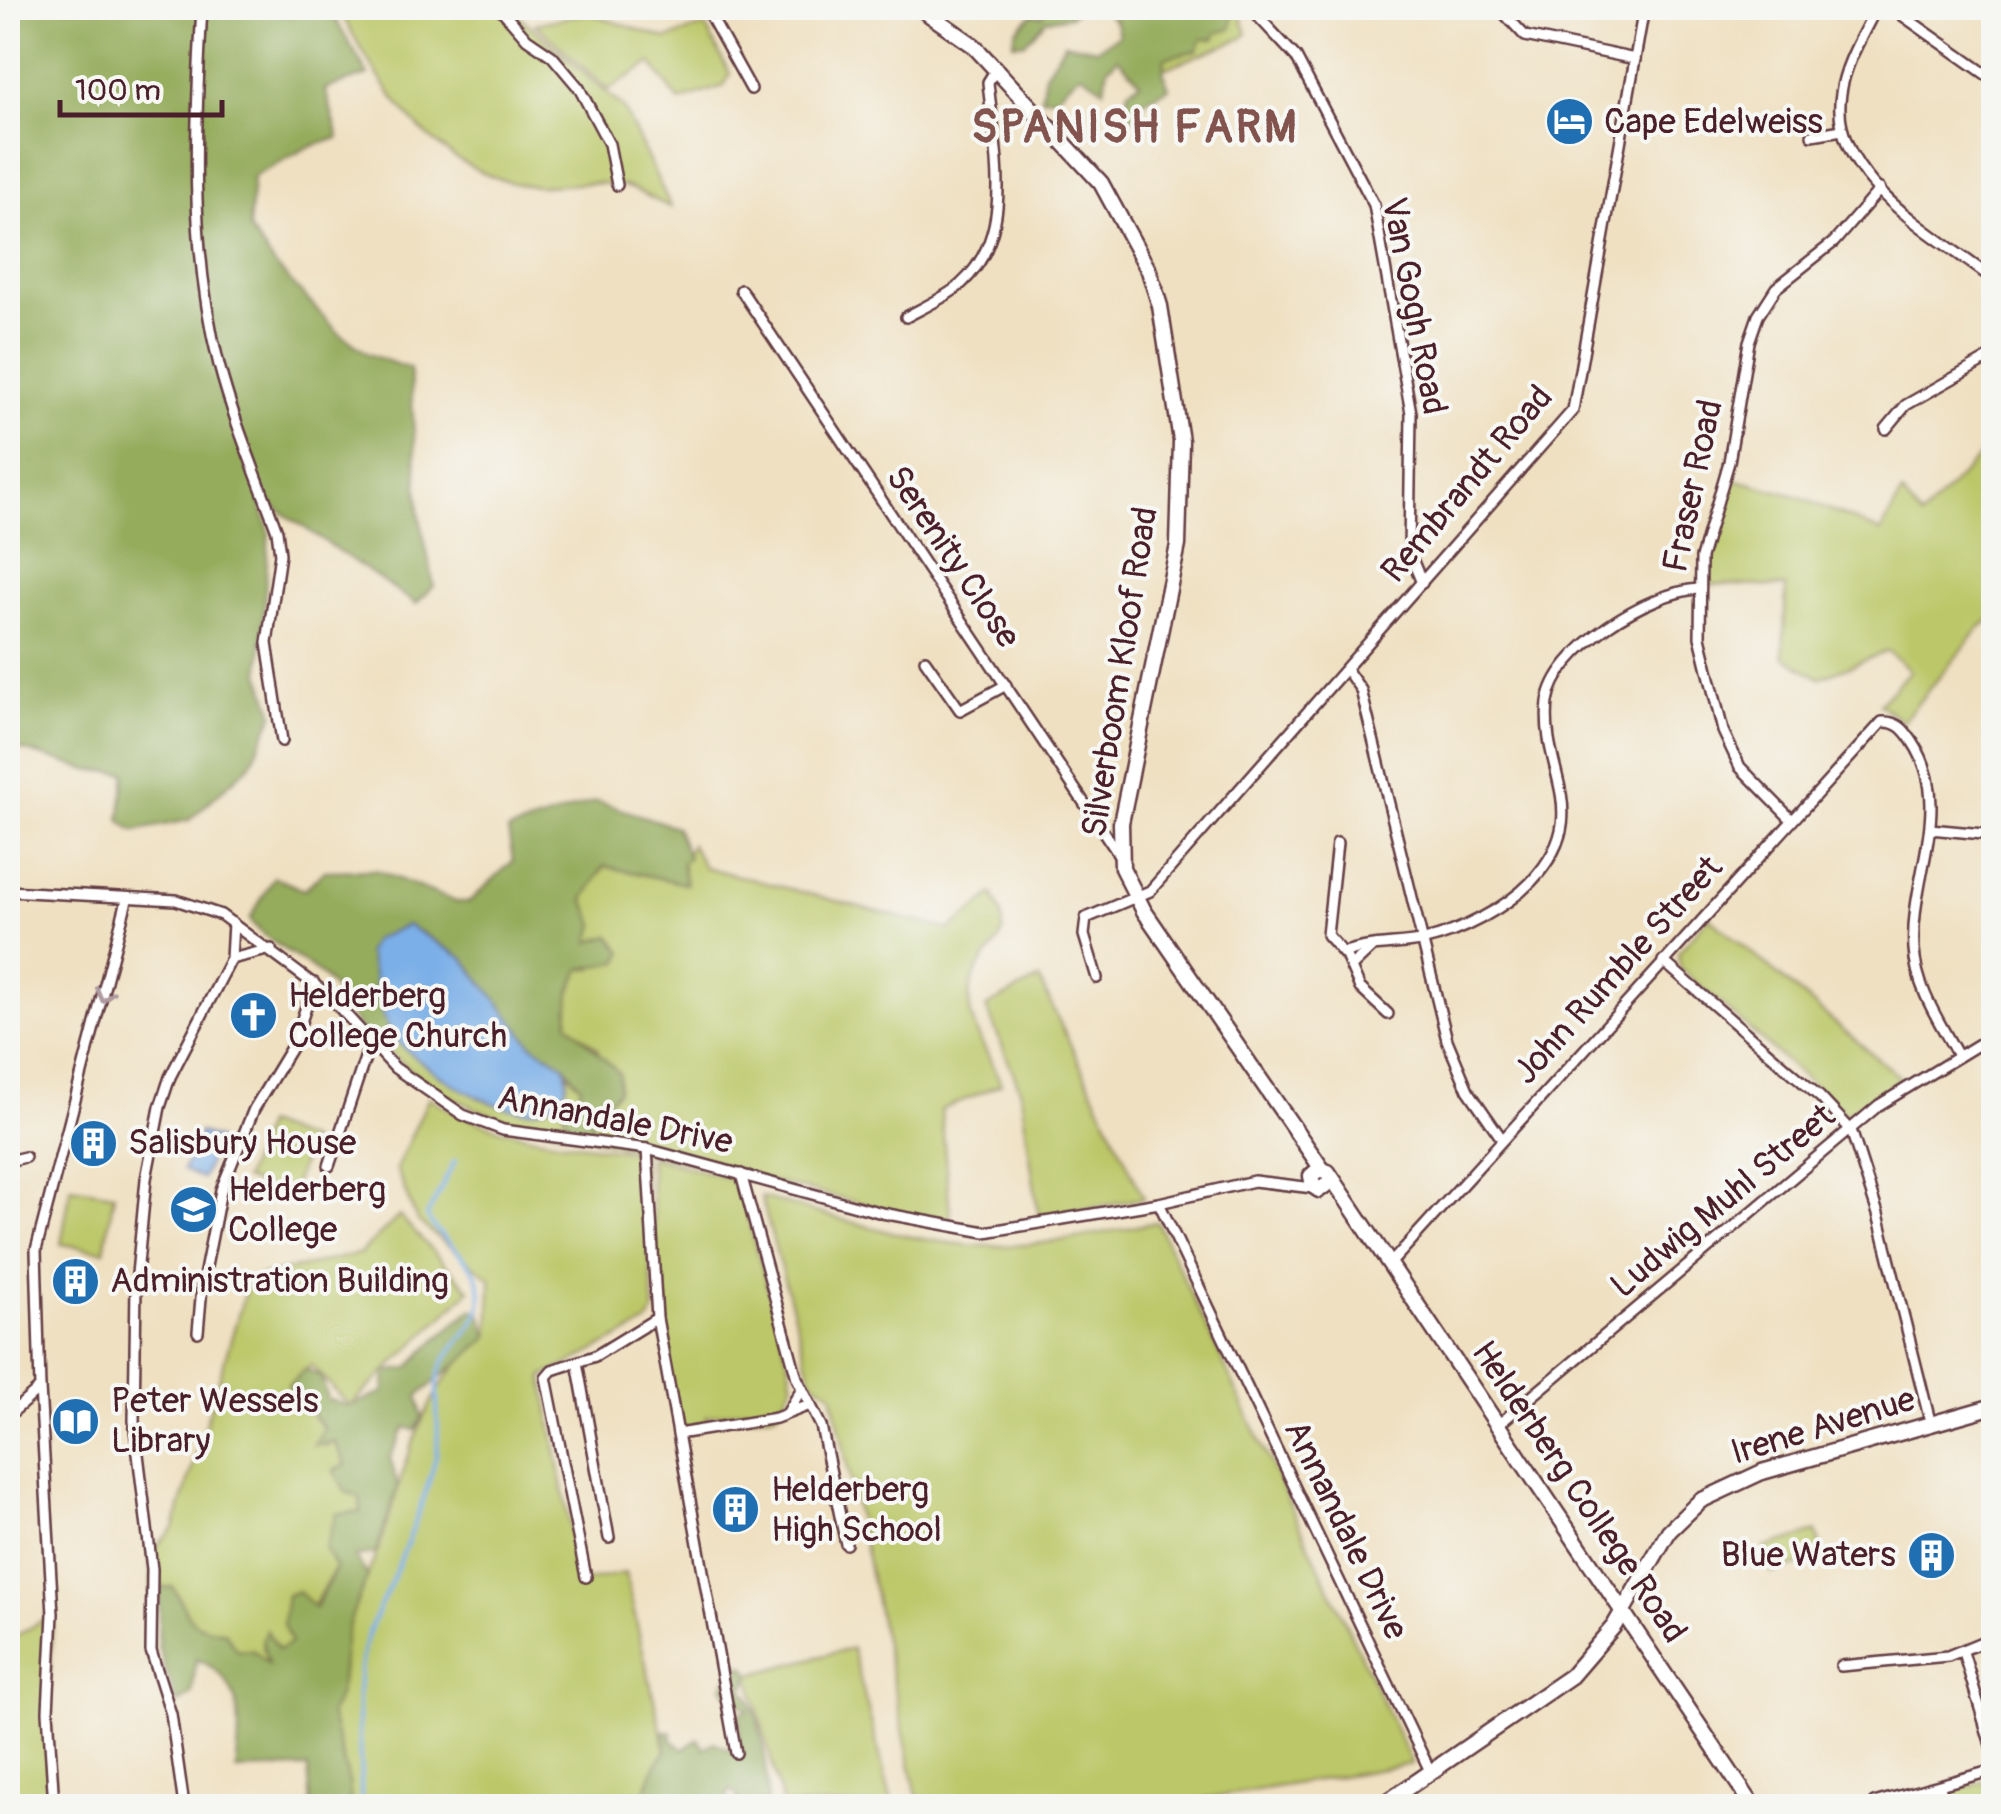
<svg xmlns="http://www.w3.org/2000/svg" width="2001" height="1814" font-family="Pangolin,sans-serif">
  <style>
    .green { fill: #bbc768; stroke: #82734a; stroke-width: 2.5 }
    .forest { fill: #94ac5c; stroke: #6f6644; stroke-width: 2.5 }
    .water { fill: #7aafe7; stroke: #626789; stroke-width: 2.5 }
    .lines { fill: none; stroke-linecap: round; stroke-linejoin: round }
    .stream { stroke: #7aafe7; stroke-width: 4 }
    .street-casing { stroke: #633c42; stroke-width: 14 }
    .secondary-casing { stroke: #633c42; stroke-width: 19 }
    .street { stroke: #fff; stroke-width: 9 }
    .secondary { stroke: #fff; stroke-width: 14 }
    .oneway { stroke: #ae9aa0 }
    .labels { text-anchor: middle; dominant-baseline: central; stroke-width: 8; stroke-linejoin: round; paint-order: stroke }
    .poi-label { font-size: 35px; fill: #4a1f2b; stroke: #f6f6f2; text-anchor: start }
    .street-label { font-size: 35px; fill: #4a1f2b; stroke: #f6f6f2 }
    .district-label { font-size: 45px; font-weight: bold; letter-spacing: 2.5px; fill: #83534e; stroke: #f6f6f2 }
  </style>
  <rect width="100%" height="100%" fill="#f6f6f2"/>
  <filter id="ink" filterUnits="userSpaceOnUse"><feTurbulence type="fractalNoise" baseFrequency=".01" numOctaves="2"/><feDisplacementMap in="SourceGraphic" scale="20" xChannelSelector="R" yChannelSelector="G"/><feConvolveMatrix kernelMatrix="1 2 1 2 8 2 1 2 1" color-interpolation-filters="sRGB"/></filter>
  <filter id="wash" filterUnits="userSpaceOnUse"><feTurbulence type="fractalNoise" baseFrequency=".0048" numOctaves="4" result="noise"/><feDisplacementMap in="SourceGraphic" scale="40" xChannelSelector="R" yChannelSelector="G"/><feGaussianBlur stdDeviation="2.25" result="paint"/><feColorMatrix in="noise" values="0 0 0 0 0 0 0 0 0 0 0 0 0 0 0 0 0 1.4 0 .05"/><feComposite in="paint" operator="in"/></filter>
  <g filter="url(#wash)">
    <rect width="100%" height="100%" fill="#efe0c1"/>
    <g class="green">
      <path d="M338,8H510L623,107L671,207C652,201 635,186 614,184C582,180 545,191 513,183C423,160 380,83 338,8Z"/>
      <polygon points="1101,8 1238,8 1247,33 1243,38 1161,70"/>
      <polygon points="587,13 667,39 705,26 730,74 724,86 679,101 651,63 608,90 535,24"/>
      <polygon points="1993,442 1993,617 1980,628 1903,721 1879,704 1910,671 1888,651 1819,678 1783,656 1786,587 1704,584 1712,534 1730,478 1800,497 1881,532 1902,493 1921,518"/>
      <path d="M691,844L704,867L950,930L993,894C1021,946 982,944 971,986C962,1020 990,1053 1001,1084L941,1110L951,1225L595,1139L594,1135C503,1125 449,1108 381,1044L388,1028L401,1045L480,1099L567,1084V1072L581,1086L572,1123L579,1131L592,1120L587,1110L598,1049L567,1023L570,992L580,969H593L589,942L595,925L583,899L604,866L686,883L682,864Z"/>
      <polygon points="1709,917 1902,1079 1860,1115 1844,1113 1680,968 1678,953"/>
      <polygon points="1039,979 1144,1198 1039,1218 1020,1089 986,1007"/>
      <path d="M429,1097C490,1138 570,1142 642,1153L654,1312L648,1323L543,1377L580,1582L625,1573L666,1751L655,1766L640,1806H351L349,1782L330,1713C347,1686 339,1662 347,1632C354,1602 369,1573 380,1545C406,1470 419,1384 489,1336L491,1279L417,1221L396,1169Z"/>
      <polygon points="265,1124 310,1141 290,1196 244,1179"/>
      <polygon points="649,1156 737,1180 790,1368 793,1384 777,1413 748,1417 746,1409 706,1417 707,1425 685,1428 677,1420 661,1318"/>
      <polygon points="71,1187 114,1194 104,1251 61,1244"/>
      <path d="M761,1197C834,1216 911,1244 988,1246C1045,1247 1101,1233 1157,1222L1412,1764L1162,1806H919L832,1393L812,1380Z"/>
      <path d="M399,1216L470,1290L350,1406L311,1365L288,1385L324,1429V1446L335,1442L346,1465L334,1470L360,1497L361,1513L336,1515V1567L291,1644L278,1651L267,1631L269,1666L237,1651L225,1632C185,1626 191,1618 173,1587L152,1589L150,1553L174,1528L249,1279L361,1253Z"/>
      <polygon points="1816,1532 1824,1558 1772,1573 1764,1548"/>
      <polygon points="53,1614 48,1710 54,1806 12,1806 8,1641"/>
      <polygon points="852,1648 893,1806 783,1806 749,1675"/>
      <polygon points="1993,1778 1993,1806 1951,1806 1950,1797 1956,1790"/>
    </g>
    <g class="forest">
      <polygon points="8,8 329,8 368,75 325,89 339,138 306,148 253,177 249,229 275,265 340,334 368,354 410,369 419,513 434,586 416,604 270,504 261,504 269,531 260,673 274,714 251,764 189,820 134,831 120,820 126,773 88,770 8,745"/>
      <polygon points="1047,8 1079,8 1070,16 1046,20 1025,43 1013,43 1016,30 1033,14 1042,16"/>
      <polygon points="1112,8 1233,8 1231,29 1216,33 1214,39 1202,39 1197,50 1165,58 1163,72 1169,88 1144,101 1141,113 1132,118 1126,115 1128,91 1140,82 1118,58 1108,68 1104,89 1080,73 1055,97 1041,98 1045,74 1065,43 1097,49 1119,35"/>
      <path d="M596,801L676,827L688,857L682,864L686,884L604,866L584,899L595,925L590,942L610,936L623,952L619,962L580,969L570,992L568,1023L619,1073L618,1091L601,1108L587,1110L595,1132L579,1131L566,1120L562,1106L577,1099L581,1087L564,1065L532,1045L464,959L419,931L373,968L388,1028L381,1044C351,1030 346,1000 325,979C303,957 266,944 250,919L274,877L304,890L324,871L376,870L456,902H469L513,861L508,831Z"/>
      <path d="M472,1309L481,1314L489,1337L418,1396L422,1418L415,1430L405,1427L390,1457L398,1487L376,1553L355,1557L368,1576C360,1595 350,1616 346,1636C340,1665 346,1688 330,1713L349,1782L351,1806H311L308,1768L236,1770C241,1725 245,1678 196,1659L192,1694L177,1704L158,1646L160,1588L173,1587C191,1618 185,1626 225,1632L237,1650L254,1651L268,1664L262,1642L266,1630L278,1650L291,1643L283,1624L287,1595L298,1591L315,1608L336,1568L325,1549L336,1514L361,1512L360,1497L346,1492L334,1471L346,1464L335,1442L314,1445L324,1428L288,1386L305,1369L321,1376L328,1399L350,1406L384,1392L386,1372L409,1368C429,1343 449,1329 472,1309Z"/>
      <path d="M743,1665L751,1674L743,1690C761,1705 771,1782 766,1806H737V1794L730,1790L724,1805L715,1806H640L655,1766L666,1752L664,1731L672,1733L671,1739L683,1749L699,1739L704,1748L714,1742L729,1750L740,1733L739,1714L749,1710L730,1699L723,1686L730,1673Z"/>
    </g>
    <g class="water">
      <path d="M407,925L464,959L532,1045L564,1065C569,1077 568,1090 557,1100C520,1134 429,1073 401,1045C377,1020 378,981 367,952L373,940Z"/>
      <polygon points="199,1132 218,1140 202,1179 183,1170"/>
    </g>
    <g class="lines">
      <path class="stream" d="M361,1806C363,1754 351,1699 364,1648C369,1626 381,1605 390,1585C408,1543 425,1500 436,1456C442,1428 431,1390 442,1366C454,1338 487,1323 480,1287C475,1258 438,1240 427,1216L455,1161"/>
    </g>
  </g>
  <g filter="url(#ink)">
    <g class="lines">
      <defs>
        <g id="street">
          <path d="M202,8C195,127 189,248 219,365C234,422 257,476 277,531L280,554L267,643L282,741"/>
          <polyline points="500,8 527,39 552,56 579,88 609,144 617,185"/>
          <polyline points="706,8 751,89"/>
          <polyline points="1499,8 1525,36 1635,59"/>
          <path d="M1876,8C1863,35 1845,63 1841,93C1827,179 1937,235 1994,280"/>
          <polyline points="1892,8 1994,80"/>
          <polyline points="1252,10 1296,57 1374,205 1411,413 1409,552 1422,583"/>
          <polyline points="1812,135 1842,130"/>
          <polyline points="741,290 1119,855"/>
          <path d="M906,317C924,307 945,298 960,285C1018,233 994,149 988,82L996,69"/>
          <polyline points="1886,429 1906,405 1994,355"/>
          <polyline points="925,660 960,710 1006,685"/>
          <polyline points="1346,669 1361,690 1447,1040 1468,1090 1502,1139"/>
          <polyline points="1791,819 1740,767 1723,731 1700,637 1701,558 1729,462 1749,342 1758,316 1776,288 1834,242 1880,189"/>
          <polyline points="1930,829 1994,835"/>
          <polyline points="1337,843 1327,935 1346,956 1360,988 1388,1014"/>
          <polyline points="8,891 176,900 221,915 327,994 395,1068 463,1115 503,1130 647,1149 882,1213 985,1232 1159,1203 1254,1181 1313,1188"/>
          <path d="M1343,953C1369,943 1398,946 1425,940C1460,932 1506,908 1531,882C1596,813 1540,773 1548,702C1555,649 1649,592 1698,589"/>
          <polyline points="231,959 271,949"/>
          <polyline points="1663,961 1820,1097 1851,1130 1878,1214 1931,1425"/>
          <polyline points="1351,967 1371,948"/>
          <polyline points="1097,978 1084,935 1086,918 1150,891 1573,410 1644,8"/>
          <polyline points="647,1149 657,1318 736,1753"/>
          <polyline points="8,1161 25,1157"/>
          <polyline points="329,1166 370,1043"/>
          <polyline points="741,1174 797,1378 821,1426 846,1544"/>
          <polyline points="1159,1203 1431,1773"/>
          <path d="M1390,1264L1882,722C1897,721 1904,729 1912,741C1956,806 1909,877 1914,949C1916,988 1939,1021 1957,1054"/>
          <polyline points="198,1332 202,1287 221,1190 254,1109 294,1043 314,983"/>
          <polyline points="577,1362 609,1538"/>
          <polyline points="40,1388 53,1614 48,1711 54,1806"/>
          <polyline points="788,1412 802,1388"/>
          <polyline points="8,1416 40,1388 36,1250 127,900"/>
          <polyline points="1498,1425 1879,1105 1994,1035"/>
          <polyline points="678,1434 776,1418 810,1405"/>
          <polyline points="586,1577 546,1377 552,1370 595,1356 657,1318"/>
          <polyline points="1963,1652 1994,1755"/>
          <polyline points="1841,1666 1948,1656 1994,1637"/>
          <polyline points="1940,1787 1945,1806"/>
          <polyline points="1874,1803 1994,1770"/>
          <polyline points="184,1806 171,1714 151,1651 152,1569 134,1421 136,1285 146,1179 160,1107 170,1077 231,959 233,923"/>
        </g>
        <g id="secondary">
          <polyline points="920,8 973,45 1101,183 1149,271 1160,306 1181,441 1178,545 1121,823 1122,868 1144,911 1322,1169"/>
          <polyline points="1331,1181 1319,1190 1313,1186 1311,1176 1319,1169 1328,1172 1753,1806"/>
          <polyline points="1381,1806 1571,1676 1614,1626 1669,1531 1700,1501 1762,1472 1994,1406"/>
        </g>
      </defs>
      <use href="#street" class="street-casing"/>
      <use href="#secondary" class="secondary-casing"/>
      <use href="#street" class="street"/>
      <use href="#secondary" class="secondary"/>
    </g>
    <defs><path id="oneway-chevron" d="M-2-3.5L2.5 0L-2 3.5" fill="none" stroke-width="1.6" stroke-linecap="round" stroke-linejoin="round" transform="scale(2.5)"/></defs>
    <use class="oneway" href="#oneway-chevron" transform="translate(104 995) rotate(105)"/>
  </g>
  <defs>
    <symbol id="hotel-disc" viewBox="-11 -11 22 22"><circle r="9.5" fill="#1f6fb2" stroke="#f6f6f2"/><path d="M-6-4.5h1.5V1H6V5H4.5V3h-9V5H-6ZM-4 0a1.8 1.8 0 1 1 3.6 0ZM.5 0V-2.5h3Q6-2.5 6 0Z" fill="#fff"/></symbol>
    <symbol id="church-disc" viewBox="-11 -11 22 22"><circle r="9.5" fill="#1f6fb2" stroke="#f6f6f2"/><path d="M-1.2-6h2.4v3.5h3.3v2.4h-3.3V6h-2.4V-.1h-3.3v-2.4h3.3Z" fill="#fff"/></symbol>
    <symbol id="building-disc" viewBox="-11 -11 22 22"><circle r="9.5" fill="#1f6fb2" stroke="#f6f6f2"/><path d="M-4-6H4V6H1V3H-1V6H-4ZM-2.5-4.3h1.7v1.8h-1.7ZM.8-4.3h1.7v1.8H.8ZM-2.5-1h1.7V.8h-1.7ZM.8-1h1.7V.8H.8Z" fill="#fff"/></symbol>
    <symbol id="university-disc" viewBox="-11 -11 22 22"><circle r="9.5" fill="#1f6fb2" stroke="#f6f6f2"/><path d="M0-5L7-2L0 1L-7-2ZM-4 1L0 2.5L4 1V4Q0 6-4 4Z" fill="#fff"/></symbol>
    <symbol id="library-disc" viewBox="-11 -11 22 22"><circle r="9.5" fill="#1f6fb2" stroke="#f6f6f2"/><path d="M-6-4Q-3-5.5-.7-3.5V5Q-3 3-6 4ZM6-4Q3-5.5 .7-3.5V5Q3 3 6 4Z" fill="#fff"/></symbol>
  </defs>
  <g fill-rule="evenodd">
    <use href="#hotel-disc" x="1542" y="94" width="55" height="55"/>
    <use href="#church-disc" x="226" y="988" width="55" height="55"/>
    <use href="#building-disc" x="66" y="1116" width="55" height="55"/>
    <use href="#university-disc" x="166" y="1182" width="55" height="55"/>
    <use href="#building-disc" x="48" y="1254" width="55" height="55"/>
    <use href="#library-disc" x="48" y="1394" width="55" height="55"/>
    <use href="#building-disc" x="708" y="1482" width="55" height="55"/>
    <use href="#building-disc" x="1904" y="1528" width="55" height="55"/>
  </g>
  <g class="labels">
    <g class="poi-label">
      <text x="1604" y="122">Cape Edelweiss</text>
      <text x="288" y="996">Helderberg<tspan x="288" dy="40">College Church</tspan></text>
      <text x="128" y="1143">Salisbury House</text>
      <text x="228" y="1190">Helderberg<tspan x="228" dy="40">College</tspan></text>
      <text x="110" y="1281">Administration Building</text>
      <text x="111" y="1401">Peter Wessels<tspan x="111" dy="40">Library</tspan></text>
      <text x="771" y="1490">Helderberg<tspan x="771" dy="40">High School</tspan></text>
      <text x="1896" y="1555" text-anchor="end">Blue Waters</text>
    </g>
    <g class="street-label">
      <text transform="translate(1414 306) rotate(79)">Van Gogh Road</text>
      <text transform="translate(1467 484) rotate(-50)">Rembrandt Road</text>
      <text transform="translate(1693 486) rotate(-78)">Fraser Road</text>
      <text transform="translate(953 557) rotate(56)">Serenity Close</text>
      <text transform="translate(1120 672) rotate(-81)">Silverboom Kloof Road</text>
      <text transform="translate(1618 970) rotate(-48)">John Rumble Street</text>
      <text transform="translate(615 1120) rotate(11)">Annandale Drive</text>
      <text transform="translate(1723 1201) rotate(-40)">Ludwig Muhl Street</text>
      <text transform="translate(1823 1426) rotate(-17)">Irene Avenue</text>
      <text transform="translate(1579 1492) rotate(56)">Helderberg College Road</text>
      <text transform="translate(1346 1530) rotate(64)">Annandale Drive</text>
    </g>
    <g class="district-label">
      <text x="1135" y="128">SPANISH FARM</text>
    </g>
  </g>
  <rect width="2001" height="1814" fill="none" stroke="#f6f6f2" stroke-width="40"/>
  <path d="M60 100v15h162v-15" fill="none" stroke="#4a1f2b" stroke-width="5"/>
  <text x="75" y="100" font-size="30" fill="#4a1f2b" stroke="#f6f6f2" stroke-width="8" paint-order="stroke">100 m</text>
</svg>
